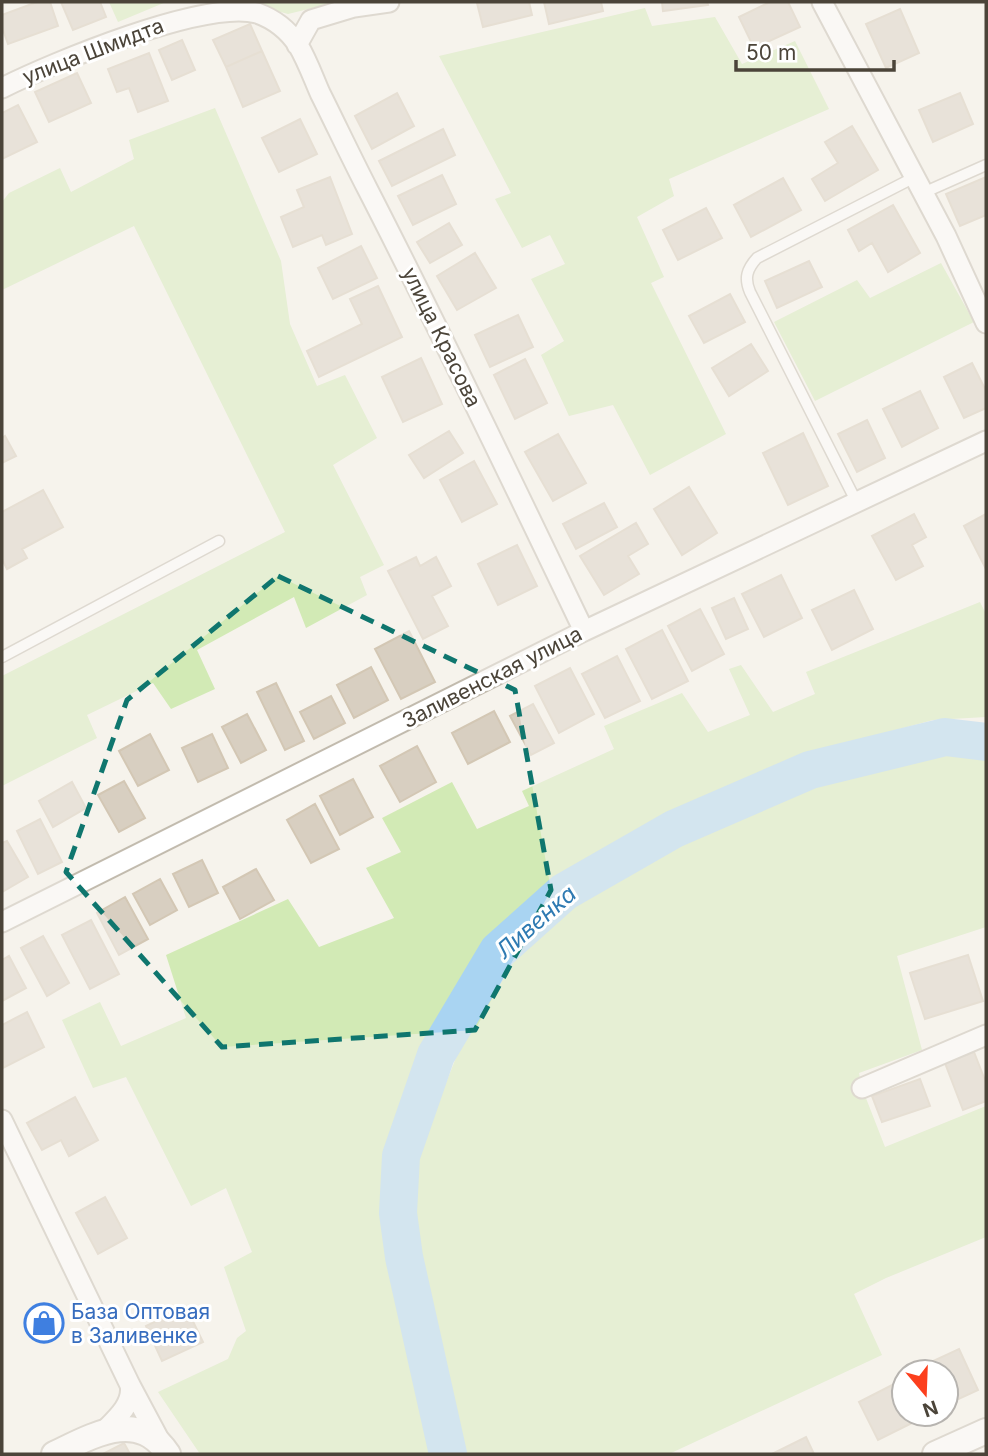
<svg xmlns="http://www.w3.org/2000/svg" width="988" height="1456" font-family="Inter,sans-serif">
  <style>
    .green { fill: #d2eab5 }
    .lines { fill: none; stroke-linecap: round; stroke-linejoin: round }
    .river { stroke: #a9d4f2; stroke-width: 38 }
    .building { fill: #d8cfc1; stroke: #d3c7b4; stroke-width: 2 }
    .service-casing { stroke: #c2bbae; stroke-width: 13 }
    .minor-casing { stroke: #c2bbae; stroke-width: 23 }
    .tertiary-casing { stroke: #c2bbae; stroke-width: 28 }
    .service { stroke: #fff; stroke-width: 10 }
    .minor { stroke: #fff; stroke-width: 19 }
    .tertiary { stroke: #fff; stroke-width: 24 }
    .marked { fill: none; stroke: #0f766e; stroke-width: 5; stroke-dasharray: 14 9; stroke-linejoin: round }
    .labels { text-anchor: middle; dominant-baseline: central; stroke-width: 6; stroke-linejoin: round; paint-order: stroke }
    .street-label { font-size: 21px; fill: #4b4439; stroke: #fff }
    .shop-label { font-size: 21px; fill: #366cbe; stroke: #fff; text-anchor: start }
    .water-label { font-size: 23px; font-style: italic; fill: #2e7ab2; stroke: #fff }
  </style>
  <rect width="100%" height="100%" fill="#f6f3ec"/>
  <path class="green" d="M109,2H166L118,22Z
    M218,2H337L288,14L252,4Z
    M645,8L652,26L715,17L742,64L795,41L829,109L669,179L674,196L637,217L664,277L651,283L726,434L650,475L613,405L569,416L541,355L564,341L531,279L565,264L550,235L522,248L495,199L511,193L439,56Z
    M215,108L281,261L290,324L317,386L345,375L377,438L333,465L384,565L360,577L367,595L306,628L294,597L197,650L215,689L171,709L153,683L87,715L97,738L2,786V676L285,532L134,226L2,290V202L9,193L60,168L71,192L134,159L129,140Z
    M941,263L974,322L815,401L774,322L857,280L870,298Z
    M980,602L986,614V717L933,720L829,748L734,788L671,817L551,887L494,939L440,1016L391,1155L386,1225L406,1315L431,1454H200L158,1392L228,1359L237,1338L246,1331L224,1267L252,1252L226,1188L191,1206L126,1077L93,1088L62,1020L100,1002L121,1046L186,1018L166,955L288,899L319,947L394,918L366,868L401,852L382,818L452,782L477,829L529,806L522,791L614,749L604,726L682,693L708,732L750,715L729,669L741,665L773,712L815,694L806,672Z
    M952,751L986,753V927L897,956L922,1050L859,1073L862,1088L885,1147L986,1106V1237L886,1278L854,1294L882,1355L669,1454H459L452,1415L425,1300L409,1212L420,1148L475,1010L543,926L653,858L761,804L879,765Z"/>
  <g class="lines">
    <path class="river" d="M448,1454L404,1257L398,1213L401,1156L436,1055L498,951L564,892L674,829L810,770L945,737L986,742"/>
  </g>
  <path class="building" d="M37,2H50L58,26L8,44L2,27V15Z
    M61,2H100L106,17L73,30Z
    M529,2L532,15L483,27L477,3Z
    M544,2H601L603,11L549,24Z
    M662,2H707L708,5L663,11Z
    M770,2H788L800,27L754,48L739,17Z
    M900,9L919,53L886,68L866,24Z
    M250,24L262,51L226,67L213,40Z
    M182,40L195,70L172,80L159,50Z
    M262,51L280,91L243,107L226,67Z
    M149,53L168,101L138,112L129,88L117,92L108,69Z
    M77,73L91,103L49,122L35,92Z
    M397,93L414,126L372,149L355,116Z
    M960,93L973,124L933,142L919,110Z
    M18,105L37,142L2,159V113Z
    M300,119L317,154L279,172L262,138Z
    M852,126L878,170L825,201L812,179L838,163L825,142Z
    M443,129L455,155L392,186L379,161Z
    M442,175L456,204L413,225L398,196Z
    M330,177L352,234L326,245L322,235L293,247L281,217L304,207L297,190Z
    M986,177V215L960,226L946,194Z
    M783,178L801,210L751,237L734,205Z
    M893,205L920,253L888,272L872,243L859,251L848,230Z
    M706,208L722,238L678,260L663,230Z
    M449,223L462,245L430,263L417,242Z
    M361,246L377,278L333,299L318,268Z
    M475,253L496,288L457,310L437,276Z
    M809,261L822,287L777,308L765,281Z
    M378,286L402,337L319,377L307,351L362,324L350,299Z
    M730,294L745,322L704,343L689,316Z
    M518,315L533,347L490,367L475,335Z
    M751,344L768,371L729,396L712,368Z
    M421,358L442,404L403,422L382,377Z
    M525,359L547,403L515,419L494,375Z
    M972,363L986,391V408L964,418L944,377Z
    M920,391L938,428L902,447L883,409Z
    M867,420L885,458L857,472L838,434Z
    M449,431L463,453L424,478L409,455Z
    M803,433L828,486L788,505L763,453Z
    M558,434L586,483L553,501L525,452Z
    M5,436L16,456L2,463V438Z
    M474,461L497,504L462,522L440,480Z
    M689,487L717,533L682,555L654,509Z
    M43,490L63,527L22,549L27,558L7,569L2,559V512Z
    M604,503L617,527L576,549L563,524Z
    M914,514L926,537L912,545L923,566L896,580L872,536Z
    M986,514V569L964,526Z
    M636,523L648,544L628,556L639,574L604,595L580,556Z
    M517,545L537,586L498,605L478,564Z
    M416,557L420,566L436,557L451,586L432,596L448,626L423,639L388,571Z
    M781,575L802,618L764,637L742,594Z
    M854,590L873,629L832,650L812,610Z
    M734,598L748,629L726,639L712,608Z
    M700,609L724,654L692,671L668,626Z
    M662,630L688,681L652,699L626,649Z
    M409,631L435,682L401,699L375,649Z
    M617,656L640,701L605,718L582,674Z
    M371,667L388,700L354,718L337,685Z
    M570,668L594,714L559,733L535,686Z
    M276,683L304,741L285,750L257,692Z
    M331,696L345,723L314,739L300,712Z
    M533,704L554,743L531,755L510,716Z
    M494,711L510,742L468,764L452,733Z
    M247,714L266,750L241,763L222,727Z
    M150,734L169,770L138,786L119,751Z
    M212,734L228,768L198,782L182,748Z
    M417,746L436,782L400,802L380,766Z
    M353,779L373,817L340,835L320,796Z
    M124,781L145,818L119,832L98,795Z
    M72,782L86,808L53,827L39,801Z
    M315,804L339,849L311,863L287,820Z
    M40,819L62,862L38,874L17,831Z
    M7,841L28,877L2,892V843Z
    M202,860L218,893L189,907L173,874Z
    M256,869L274,900L240,919L223,887Z
    M160,879L177,910L150,925L133,894Z
    M125,897L148,939L119,955L97,913Z
    M91,920L119,974L90,989L62,935Z
    M43,936L69,983L47,996L21,948Z
    M968,955L983,1001L925,1019L910,973Z
    M9,956L26,988L2,1001V960Z
    M27,1012L44,1047L3,1068L2,1025Z
    M974,1052L986,1083V1101L963,1110L945,1063Z
    M920,1079L930,1106L882,1122L872,1096Z
    M75,1097L98,1140L69,1156L61,1140L42,1150L27,1123Z
    M105,1197L127,1238L98,1254L76,1213Z
    M186,1307L203,1342L162,1361L146,1326Z
    M959,1349L978,1390L950,1403L946,1395V1372H935L931,1362Z
    M904,1379V1414H930L878,1440L859,1402Z
    M806,1437L814,1454H772Z
    M124,1443L130,1454H103Z"/>
  <g class="lines">
    <g class="service-casing">
      <path id="service" d="M923,193L986,165
        M856,501L750,292C744,278 747,269 757,258L915,177
        M2,657L219,541"/>
    </g>
    <g class="minor-casing">
      <path id="minor" d="M822,2L946,236L986,323
        M297,45L311,20L354,7L389,2
        M2,88C54,62 203,0 257,13C274,19 288,30 298,45C307,60 313,77 320,93C336,125 351,157 367,188C442,334 513,483 584,631
        M2,922L584,631L986,441
        M862,1088L986,1035
        M2,1120L130,1385L162,1445
        M102,1433C115,1420 134,1404 130,1385"/>
    </g>
    <g class="tertiary-casing">
      <path id="tertiary" d="M54,1454C92,1436 138,1408 168,1454
        M935,1454L986,1431"/>
    </g>
    <use href="#service" class="service"/>
    <use href="#minor" class="minor"/>
    <use href="#tertiary" class="tertiary"/>
  </g>
  <path d="M0 0H988V1456H0ZM278,576L515,690L551,890L475,1030L222,1047L66,872L127,700Z" fill="#f6f3ec" fill-opacity=".55" fill-rule="evenodd"/>
  <path class="marked" d="M278,576L515,690L551,890L475,1030L222,1047L66,872L127,700Z"/>
  <defs>
    <g id="shop-ring" transform="scale(2.0125)"><circle r="9.5" fill="#fff" stroke="#3f7fe0" stroke-width="1.5"/><path d="M-5-2.5h2.3a2.7 3.5 0 0 1 5.4 0H5L5.5 6h-11ZM-1.5-2.5h3a1.5 2.3 0 0 0-3 0Z" fill="#3f7fe0"/></g>
  </defs>
  <g fill-rule="evenodd">
    <use href="#shop-ring" x="44" y="1323"/>
  </g>
  <g class="labels">
    <g class="street-label">
      <text transform="translate(93 51) rotate(-21)">улица Шмидта</text>
      <text transform="translate(442 337) rotate(64)">улица Красова</text>
      <text transform="translate(492 677) rotate(-27)">Заливенская улица</text>
    </g>
    <g class="shop-label">
      <text x="71" y="1311">База Оптовая<tspan x="71" dy="24">в Заливенке</tspan></text>
    </g>
    <g class="water-label">
      <text transform="translate(536 922) rotate(-41)">Ливенка</text>
    </g>
  </g>
  <rect width="988" height="1456" fill="none" stroke="#4b4439" stroke-width="7"/>
  <g transform="translate(925 1393) rotate(161)"><circle r="33" fill="#ffffff" stroke="#b7b4b0" stroke-width="2"/>
  <path d="M0-5L12 26L0 18L-12 26Z" fill="#fc3f1d"/>
  <text y="-10" font-size="19" font-weight="bold" text-anchor="middle" fill="#4b4439">N</text>
  </g>
  <path d="M736 60v10h158v-10" fill="none" stroke="#4b4439" stroke-width="3.5"/>
  <text x="746" y="60" font-size="21" fill="#4b4439" stroke="#ffffff" stroke-width="5" paint-order="stroke">50 m</text>
</svg>
